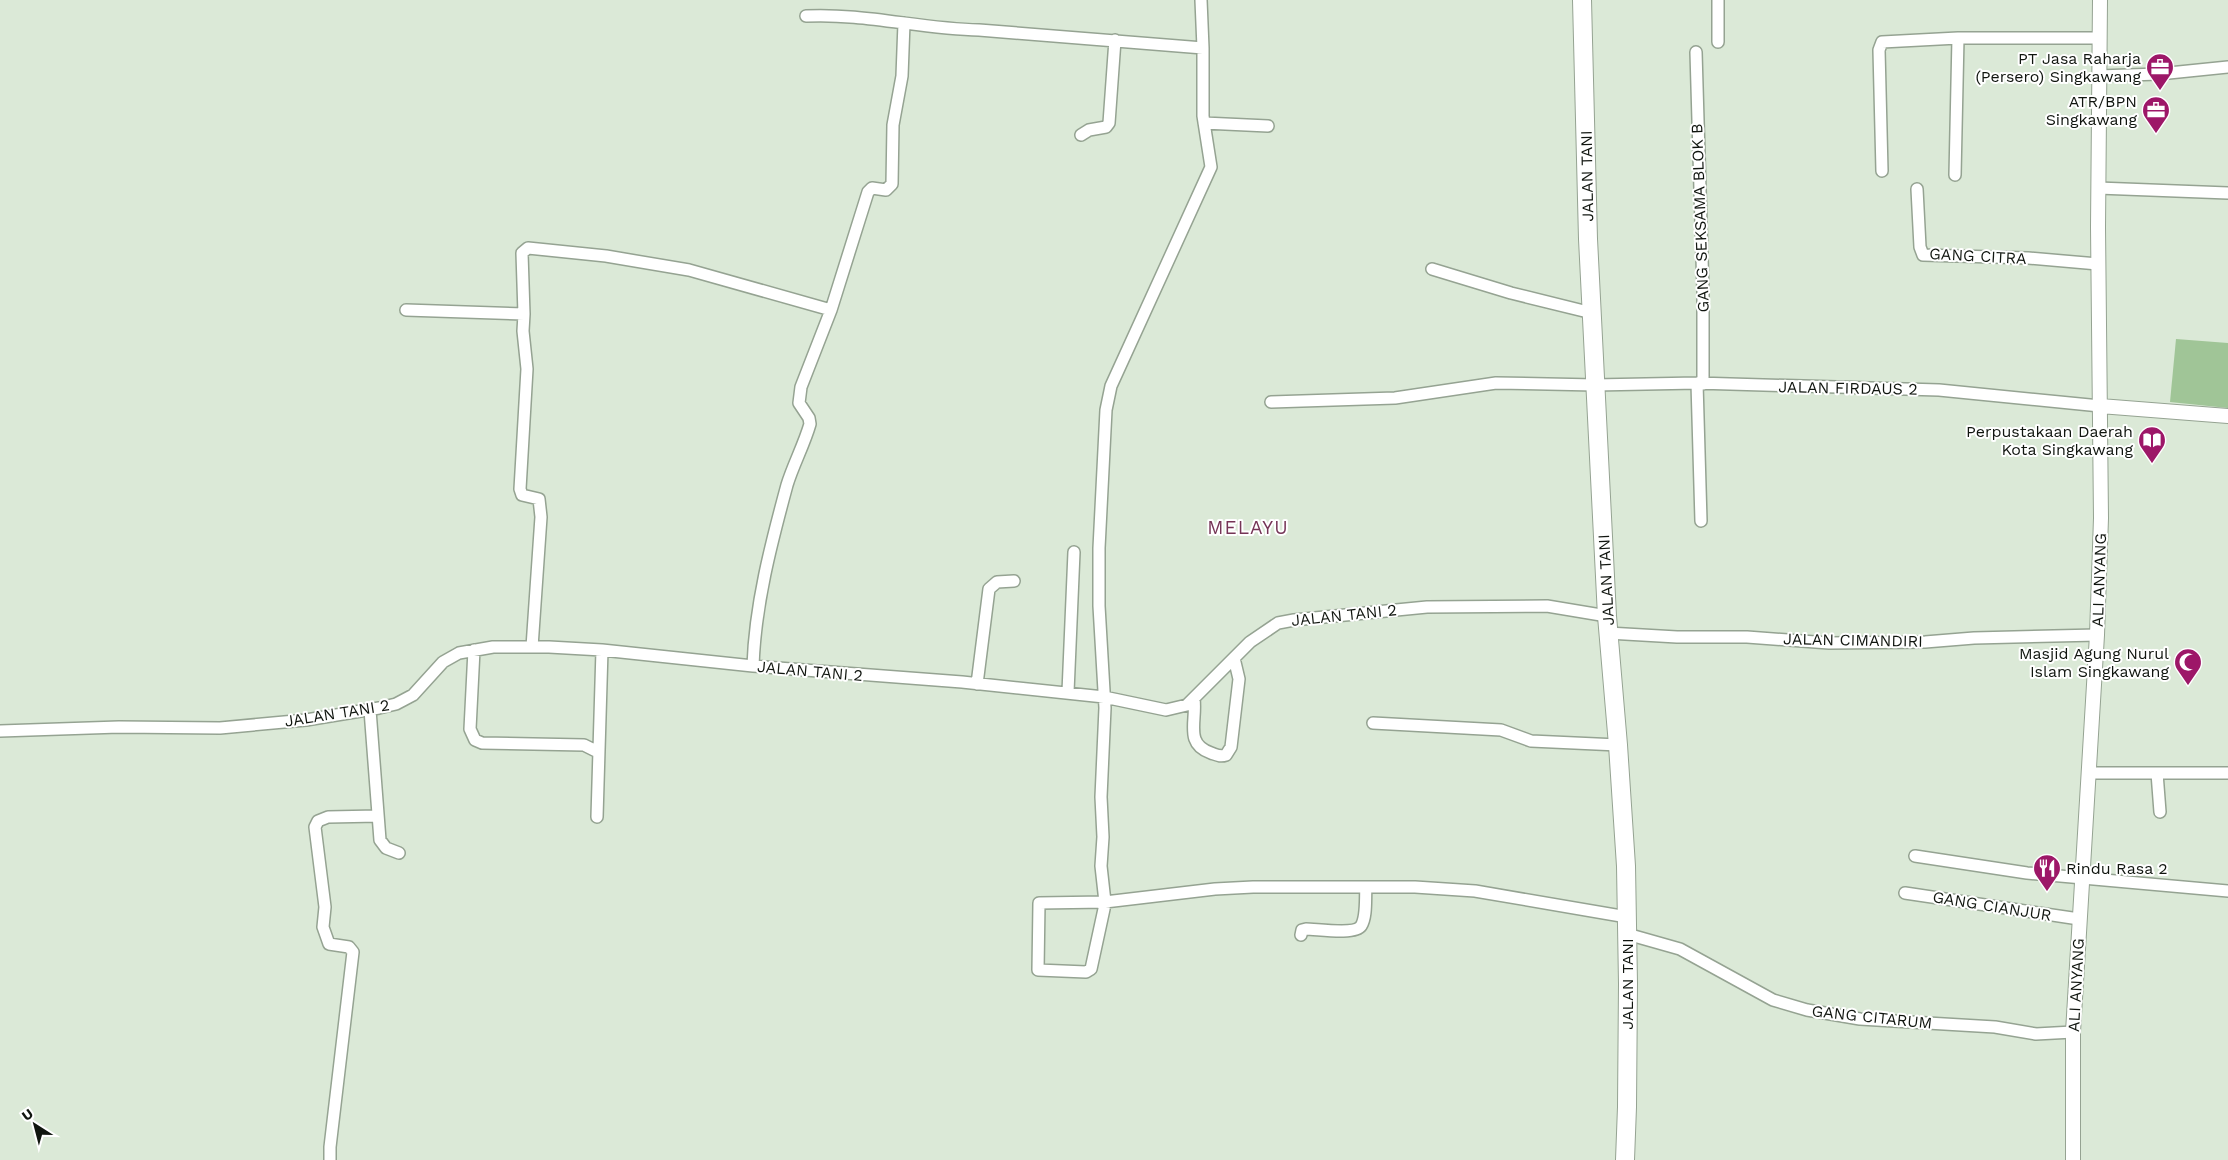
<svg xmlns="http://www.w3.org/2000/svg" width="2228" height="1160" font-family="'Work Sans',sans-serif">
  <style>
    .green { fill: #a0c597 }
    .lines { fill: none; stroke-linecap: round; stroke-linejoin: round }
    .minor-casing { stroke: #95a392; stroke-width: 14 }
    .tertiary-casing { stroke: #95a392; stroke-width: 16 }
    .trunk-casing { stroke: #95a392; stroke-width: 20 }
    .minor { stroke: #fff; stroke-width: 11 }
    .tertiary { stroke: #fff; stroke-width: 14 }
    .trunk { stroke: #fff; stroke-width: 18 }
    .labels { text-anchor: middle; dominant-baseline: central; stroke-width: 4; stroke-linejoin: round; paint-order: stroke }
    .poi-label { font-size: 16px; fill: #10150f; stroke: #fff; text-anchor: end }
    .street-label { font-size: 16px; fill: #10150f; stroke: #fff }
    .quarter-label { font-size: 19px; letter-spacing: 1px; fill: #753456; stroke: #fff }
  </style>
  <rect width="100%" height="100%" fill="#dbe9d7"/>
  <path class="green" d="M2176,339L2228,343V408L2170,402Z"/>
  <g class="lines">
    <g class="minor-casing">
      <path id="minor" d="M1201,0L1203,48
        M1718,0V42
        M806,16C864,13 921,29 979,30L1203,48V116L1211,167L1111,386L1106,410L1099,548V606L1105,708L1101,797L1103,837L1101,866L1105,902L1104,909L1091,969L1086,972L1038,970L1039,903L1105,902L1215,889L1253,887H1415L1475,891L1627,917
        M1696,52L1703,292V384
        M2098,76L2159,74L2228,67
        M1204,123L1268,126
        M1081,135L1089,130L1106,127L1109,123L1115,40
        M1882,171L1879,50L1882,42L1958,38H2098
        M1955,175L1958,38
        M2098,188L2228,193
        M1917,189L1920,247L1923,255L2028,258L2098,264
        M1432,269L1511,293L1592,313
        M406,310L524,314L523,331L527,369L520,489L522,495L539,499L541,517L532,647
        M524,314L522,253L528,248L606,256L689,270L831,310
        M1697,383L1701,521
        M1271,402L1395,398L1496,383L1595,385L1697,383L1939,390L2100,406
        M1608,633L1677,637H1747L1829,643L1925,642L1974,638L2097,635
        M474,650L470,729L475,740L482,743L584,745L598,752
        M753,666C755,605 771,544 787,485C793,465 804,445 810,424L809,418L799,403L801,387L831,310L868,192L872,188L886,190L892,184L893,125L902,76L904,23
        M977,684L989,589L997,582L1014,581
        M1068,692L1074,552
        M1194,699C1197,721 1184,744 1211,753C1217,755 1220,757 1226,755L1231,747L1239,679L1234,658
        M370,710L380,840L386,848L399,853
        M1373,723L1501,730L1531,741L1618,745
        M0,731L119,727L220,728L306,720L379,708L396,704L413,695L443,662L459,653L493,647H549L602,650L753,666L962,682L1104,697L1166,710L1187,705L1250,642L1278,623L1294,620L1427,607L1547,606L1607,616
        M2088,773H2228
        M2157,773L2160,812
        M597,817L602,650
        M1915,856L2027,873L2228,891
        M1905,893L2079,919
        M1627,934L1680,949L1773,1000L1807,1010L1860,1019L1995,1027L2036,1034L2073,1032
        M1301,935L1302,930L1306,929C1317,929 1355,935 1361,926C1367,917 1365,898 1366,887
        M330,1160V1147L353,952L349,947L329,944L323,927L325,907L315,827L318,821L328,817L378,816"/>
    </g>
    <g class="tertiary-casing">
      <path id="tertiary" d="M2100,406L2228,416
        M2073,1160V1032L2097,635L2101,518L2098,227L2100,0"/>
    </g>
    <g class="trunk-casing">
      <path id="trunk" d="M1582,0L1588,239L1607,616L1618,745L1626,866L1628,984L1627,1107L1625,1160"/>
    </g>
    <use href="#minor" class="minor"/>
    <use href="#tertiary" class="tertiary"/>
    <use href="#trunk" class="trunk"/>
  </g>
  <defs>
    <g id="office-pin" transform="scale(1.4375)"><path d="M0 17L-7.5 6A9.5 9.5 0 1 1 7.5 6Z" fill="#9d1768" stroke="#fff"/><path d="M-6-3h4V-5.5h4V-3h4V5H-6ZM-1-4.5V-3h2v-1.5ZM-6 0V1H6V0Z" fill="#fff"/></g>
    <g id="library-pin" transform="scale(1.4375)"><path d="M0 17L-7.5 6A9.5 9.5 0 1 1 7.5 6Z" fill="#9d1768" stroke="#fff"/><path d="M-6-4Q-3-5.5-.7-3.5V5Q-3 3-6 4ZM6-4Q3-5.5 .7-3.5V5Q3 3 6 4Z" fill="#fff"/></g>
    <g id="mosque-pin" transform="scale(1.4375)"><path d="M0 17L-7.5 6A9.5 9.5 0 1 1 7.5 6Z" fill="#9d1768" stroke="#fff"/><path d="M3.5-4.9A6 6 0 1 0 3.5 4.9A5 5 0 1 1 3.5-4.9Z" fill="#fff"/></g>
    <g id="restaurant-pin" transform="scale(1.4375)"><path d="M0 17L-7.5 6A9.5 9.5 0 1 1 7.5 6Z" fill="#9d1768" stroke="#fff"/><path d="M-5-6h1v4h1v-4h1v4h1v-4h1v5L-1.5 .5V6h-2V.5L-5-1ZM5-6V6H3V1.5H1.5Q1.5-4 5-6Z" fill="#fff"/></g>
  </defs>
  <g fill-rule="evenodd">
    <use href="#office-pin" x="2160" y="67"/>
    <use href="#office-pin" x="2156" y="110"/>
    <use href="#library-pin" x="2152" y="440"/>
    <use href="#mosque-pin" x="2188" y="662"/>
    <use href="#restaurant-pin" x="2047" y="868"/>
  </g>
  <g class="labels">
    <g class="poi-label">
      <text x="2141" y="58">PT Jasa Raharja<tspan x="2141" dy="18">(Persero) Singkawang</tspan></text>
      <text x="2137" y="101">ATR/BPN<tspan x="2137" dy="18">Singkawang</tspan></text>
      <text x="2133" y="431">Perpustakaan Daerah<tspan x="2133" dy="18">Kota Singkawang</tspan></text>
      <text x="2169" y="653">Masjid Agung Nurul<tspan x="2169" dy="18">Islam Singkawang</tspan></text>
      <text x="2066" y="868" text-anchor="start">Rindu Rasa 2</text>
    </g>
    <g class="street-label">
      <text transform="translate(1587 176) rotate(-91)">JALAN TANI</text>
      <text transform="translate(1700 218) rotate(-92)">GANG SEKSAMA BLOK B</text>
      <text transform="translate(1978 256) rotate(3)">GANG CITRA</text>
      <text transform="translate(1848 388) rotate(1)">JALAN FIRDAUS 2</text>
      <text transform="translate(1606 580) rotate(-93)">JALAN TANI</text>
      <text transform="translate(2099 580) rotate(-88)">ALI ANYANG</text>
      <text transform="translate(1344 615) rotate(-6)">JALAN TANI 2</text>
      <text transform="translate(1853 640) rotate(1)">JALAN CIMANDIRI</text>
      <text transform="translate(810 671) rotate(5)">JALAN TANI 2</text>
      <text transform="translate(337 713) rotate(-9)">JALAN TANI 2</text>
      <text transform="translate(1992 906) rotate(9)">GANG CIANJUR</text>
      <text transform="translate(1627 984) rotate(-90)">JALAN TANI</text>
      <text transform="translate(2076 985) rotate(-87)">ALI ANYANG</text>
      <text transform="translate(1872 1017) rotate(6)">GANG CITARUM</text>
    </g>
    <g class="quarter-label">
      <text x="1248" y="527">MELAYU</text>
    </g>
  </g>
  <g transform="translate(35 1125) rotate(324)" stroke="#ffffff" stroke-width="4" paint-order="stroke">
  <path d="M0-4L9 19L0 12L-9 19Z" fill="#10150f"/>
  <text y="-8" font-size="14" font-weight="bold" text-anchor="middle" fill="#10150f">U</text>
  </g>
</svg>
